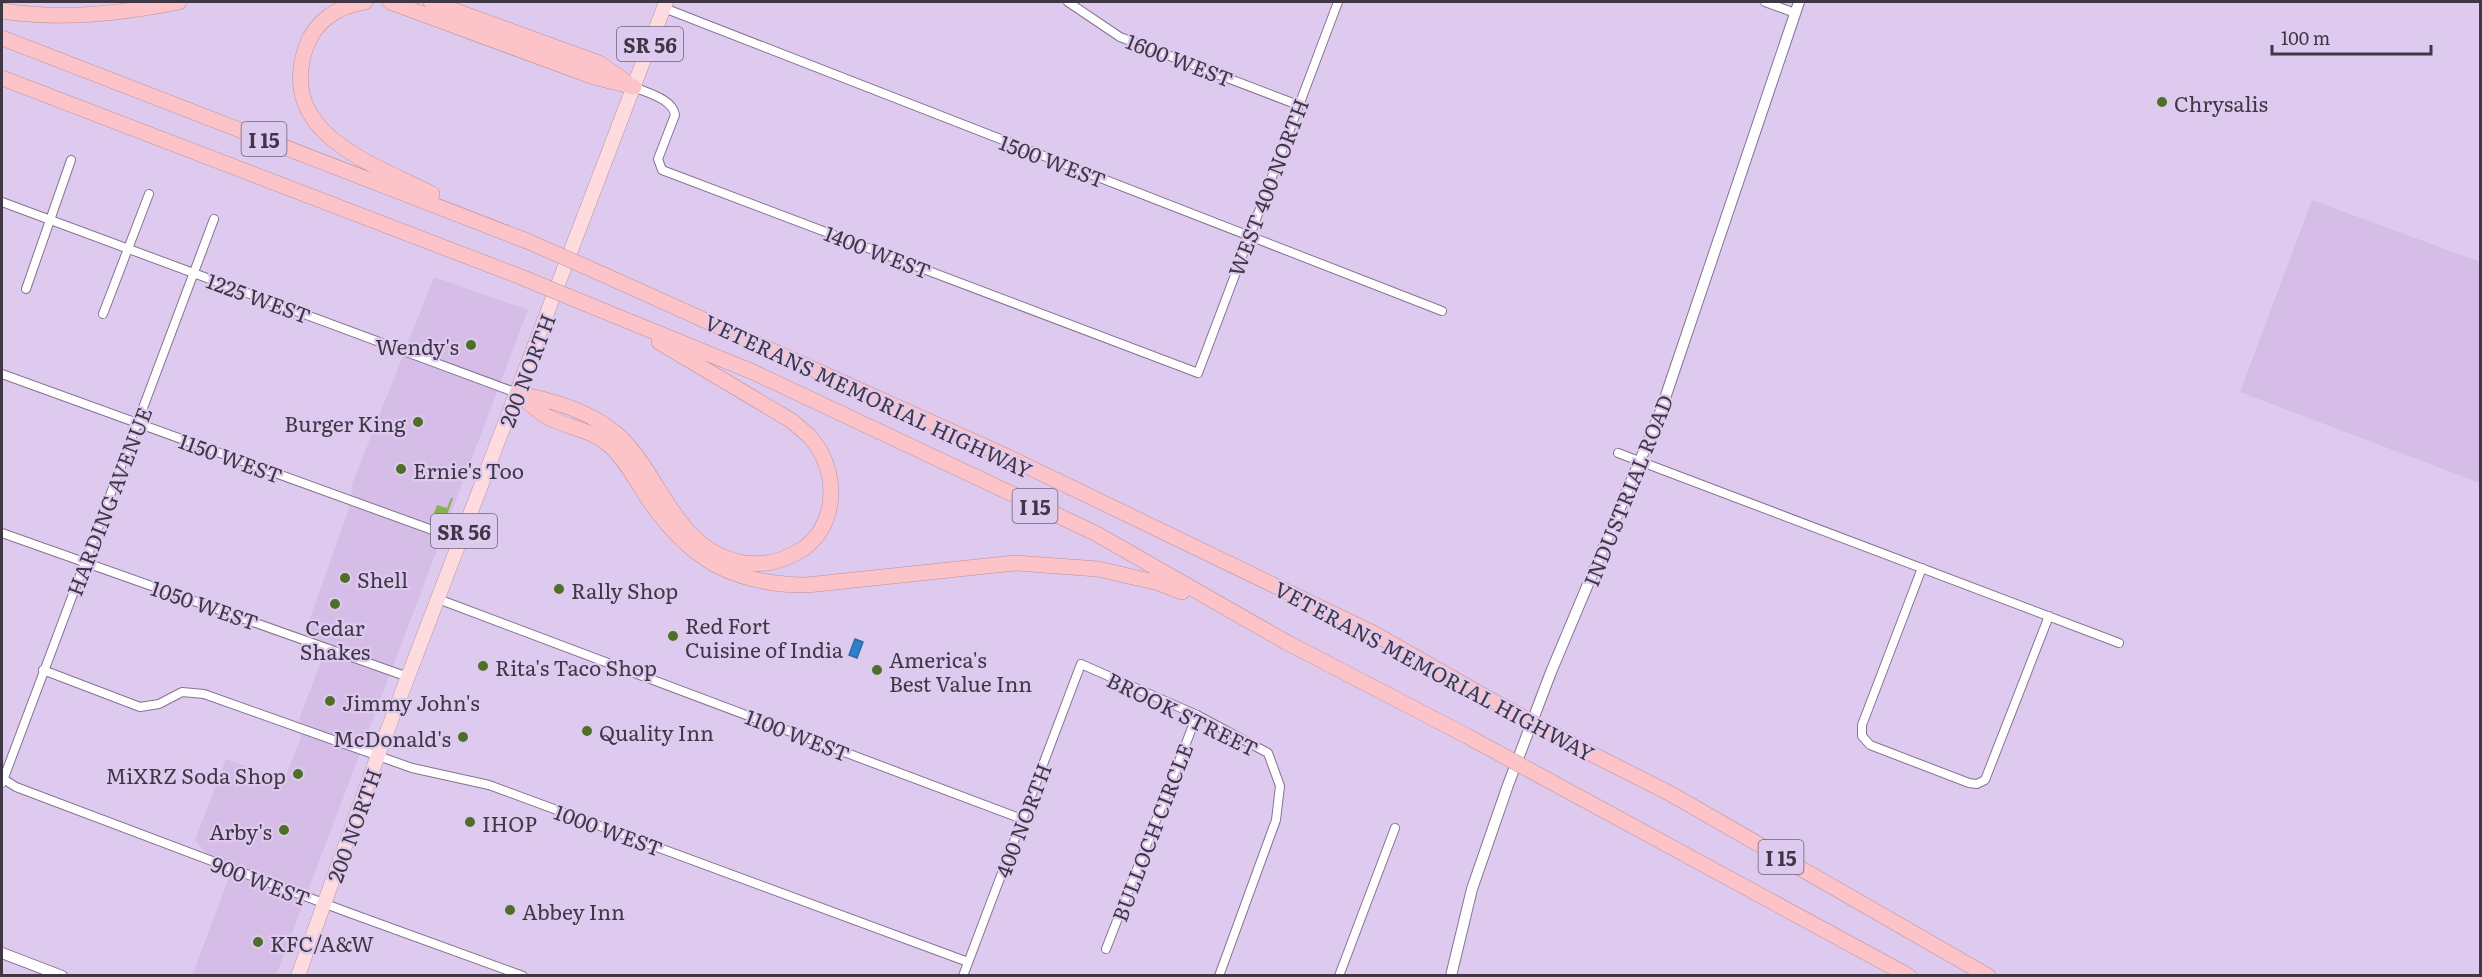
<svg xmlns="http://www.w3.org/2000/svg" width="2482" height="977" font-family="Literata,serif">
  <style>
    .built { fill: #d5bde7 }
    .green { fill: #84b350 }
    .water { fill: #2c80ce; stroke: #326aa5; stroke-width: 1.5 }
    .lines { fill: none; stroke-linecap: round; stroke-linejoin: round }
    .minor-casing { stroke: #857393; stroke-width: 10 }
    .tertiary-casing { stroke: #857393; stroke-width: 12 }
    .primary-casing { stroke: #ba929b; stroke-width: 15 }
    .motorway-casing { stroke: #ba929b; stroke-width: 16 }
    .minor { stroke: #fff; stroke-width: 8 }
    .tertiary { stroke: #fff; stroke-width: 10 }
    .primary { stroke: #fddbdf; stroke-width: 14 }
    .motorway { stroke: #fcc3c9; stroke-width: 15 }
    .motorway-bridge-casing { stroke: #ba929b; stroke-width: 16; stroke-linecap: butt }
    .motorway-bridge { stroke: #fcc3c9; stroke-width: 15 }
    .poi-dot { fill: #4d6f27; stroke: #decaee; stroke-width: 2 }
    .labels { text-anchor: middle; dominant-baseline: central; stroke-width: 4.5; stroke-linejoin: round; paint-order: stroke }
    .shield { fill: #decaee; stroke: #6f6378; stroke-width: 1.5 }
    .shield-label { font-size: 20px; font-weight: bold; fill: #3f3746 }
    .street-label { font-size: 21px; fill: #3f3746; stroke: #decaee }
    .poi-label { font-size: 21px; fill: #3f3746; stroke: #decaee; text-anchor: start }
  </style>
  <rect width="100%" height="100%" fill="#decaee"/>
  <path class="built" d="M2312,200L2480,262V483L2240,392Z
    M434,277L528,310L276,975L192,976L228,880L195,840L226,759L284,780L301,738L300,717L321,661L308,624L348,511L353,482Z"/>
  <path class="green" d="M451,498H453L446,518L434,513L437,505L447,508Z"/>
  <path class="water" d="M855,639L863,642L857,658L849,655Z"/>
  <g class="lines">
    <g class="minor-casing">
      <path id="minor" d="M1068,2L1120,37L1298,105
        M1765,2L1795,13
        M664,8L1442,311
        M634,87C647,93 673,99 675,115L658,159L662,170L1198,373L1338,2
        M2,202L517,393
        M26,289L71,160
        M103,314L149,194
        M2,374L460,540
        M1618,453L2119,643
        M2,533L408,677
        M1922,568L1862,725V736L1870,745L1969,783L1977,784L1985,780L2049,616
        M438,599L1022,819
        M43,670L140,707L159,704L182,692L204,694L412,768L489,785L968,962
        M2,778L16,787L347,912L523,976
        M2,783L214,219
        M1106,949L1197,715
        M963,976L1081,664L1197,715L1268,753L1280,786L1276,820L1219,976
        M1339,976L1395,828"/>
    </g>
    <g class="tertiary-casing">
      <path id="tertiary" d="M2,953L62,976
        M1451,976L1472,889L1508,785L1551,672L1660,413L1799,2"/>
    </g>
    <g class="primary-casing">
      <path id="primary" d="M298,976L378,755L666,2"/>
    </g>
    <g class="motorway-casing">
      <path id="motorway" d="M365,2C338,6 315,21 306,47C276,134 372,163 432,194
        M390,2L594,77L634,87
        M431,2L599,63L626,82
        M2,11C63,20 119,14 179,2
        M2,38L527,241
        M2,78L521,277
        M602,274L1006,456L1373,633L1482,695
        M589,305L753,372L1095,533L1286,642L1467,736
        M517,393C527,401 536,410 546,416C566,428 590,428 609,445C625,459 637,482 649,500C690,560 734,585 807,585L1015,563L1098,569L1159,583L1182,592
        M520,394C555,401 593,412 619,436C662,477 674,547 739,562C760,566 777,563 796,553C839,531 841,470 809,436C804,431 797,426 792,421L659,342
        M1572,744L1671,794L1988,976
        M1557,785L1909,976"/>
    </g>
    <use href="#minor" class="minor"/>
    <use href="#tertiary" class="tertiary"/>
    <use href="#primary" class="primary"/>
    <use href="#motorway" class="motorway"/>
    <g class="motorway-bridge-casing">
      <path id="motorway-bridge" d="M527,241L602,274
        M521,277L589,305
        M1482,695L1572,744
        M1467,736L1557,785"/>
    </g>
    <use href="#motorway-bridge" class="motorway-bridge"/>
  </g>
  <g class="poi-dot">
    <circle cx="2162" cy="102" r="6"/>
    <circle cx="471" cy="345" r="6"/>
    <circle cx="418" cy="422" r="6"/>
    <circle cx="401" cy="469" r="6"/>
    <circle cx="345" cy="578" r="6"/>
    <circle cx="559" cy="589" r="6"/>
    <circle cx="335" cy="604" r="6"/>
    <circle cx="673" cy="636" r="6"/>
    <circle cx="483" cy="666" r="6"/>
    <circle cx="877" cy="670" r="6"/>
    <circle cx="330" cy="701" r="6"/>
    <circle cx="587" cy="731" r="6"/>
    <circle cx="463" cy="737" r="6"/>
    <circle cx="298" cy="774" r="6"/>
    <circle cx="470" cy="822" r="6"/>
    <circle cx="284" cy="830" r="6"/>
    <circle cx="510" cy="910" r="6"/>
    <circle cx="258" cy="942" r="6"/>
  </g>
  <g class="labels">
    <g class="shield">
      <rect x="617" y="27" width="66" height="34" rx="4.5"/>
      <rect x="241.5" y="122" width="45" height="34" rx="4.5"/>
      <rect x="1012.5" y="489" width="45" height="34" rx="4.5"/>
      <rect x="431" y="514" width="66" height="34" rx="4.5"/>
      <rect x="1758.5" y="840" width="45" height="34" rx="4.5"/>
    </g>
    <g class="shield-label">
      <text x="650" y="44">SR 56</text>
      <text x="264" y="139">I 15</text>
      <text x="1035" y="506">I 15</text>
      <text x="464" y="531">SR 56</text>
      <text x="1781" y="857">I 15</text>
    </g>
    <g class="street-label">
      <text transform="translate(1180 59) rotate(21)">1600 WEST</text>
      <text transform="translate(1053 160) rotate(21)">1500 WEST</text>
      <text transform="translate(1267 187) rotate(-69)">WEST 400 NORTH</text>
      <text transform="translate(878 251) rotate(21)">1400 WEST</text>
      <text transform="translate(259 297) rotate(20)">1225 WEST</text>
      <text transform="translate(526 370) rotate(-69)">200 NORTH</text>
      <text transform="translate(869 395) rotate(25)">VETERANS MEMORIAL HIGHWAY</text>
      <text transform="translate(231 457) rotate(20)">1150 WEST</text>
      <text transform="translate(1627 490) rotate(-68)">INDUSTRIAL ROAD</text>
      <text transform="translate(108 501) rotate(-69)">HARDING AVENUE</text>
      <text transform="translate(205 604) rotate(19)">1050 WEST</text>
      <text transform="translate(1435 670) rotate(28)">VETERANS MEMORIAL HIGHWAY</text>
      <text transform="translate(1183 713) rotate(26)">BROOK STREET</text>
      <text transform="translate(798 734) rotate(21)">1100 WEST</text>
      <text transform="translate(1022 820) rotate(-69)">400 NORTH</text>
      <text transform="translate(353 825) rotate(-70)">200 NORTH</text>
      <text transform="translate(609 829) rotate(20)">1000 WEST</text>
      <text transform="translate(1151 832) rotate(-69)">BULLOCH CIRCLE</text>
      <text transform="translate(261 880) rotate(21)">900 WEST</text>
    </g>
    <g class="poi-label">
      <text x="2174" y="102">Chrysalis</text>
      <text x="459" y="345" text-anchor="end">Wendy's</text>
      <text x="406" y="422" text-anchor="end">Burger King</text>
      <text x="413" y="469">Ernie's Too</text>
      <text x="357" y="578">Shell</text>
      <text x="571" y="589">Rally Shop</text>
      <text x="685" y="624">Red Fort<tspan x="685" dy="24">Cuisine of India</tspan></text>
      <text x="335" y="626" text-anchor="middle">Cedar<tspan x="335" dy="24">Shakes</tspan></text>
      <text x="889" y="658">America's<tspan x="889" dy="24">Best Value Inn</tspan></text>
      <text x="495" y="666">Rita's Taco Shop</text>
      <text x="342" y="701">Jimmy John's</text>
      <text x="599" y="731">Quality Inn</text>
      <text x="451" y="737" text-anchor="end">McDonald's</text>
      <text x="286" y="774" text-anchor="end">MiXRZ Soda Shop</text>
      <text x="482" y="822">IHOP</text>
      <text x="272" y="830" text-anchor="end">Arby's</text>
      <text x="522" y="910">Abbey Inn</text>
      <text x="270" y="942">KFC/A&amp;W</text>
    </g>
  </g>
  <rect width="2482" height="977" fill="none" stroke="#3f3746" stroke-width="6"/>
  <path d="M2272 45v9h159v-9" fill="none" stroke="#3f3746" stroke-width="3"/>
  <text x="2281" y="45" font-size="18" fill="#3f3746" stroke="#decaee" stroke-width="4.5" paint-order="stroke">100 m</text>
</svg>
